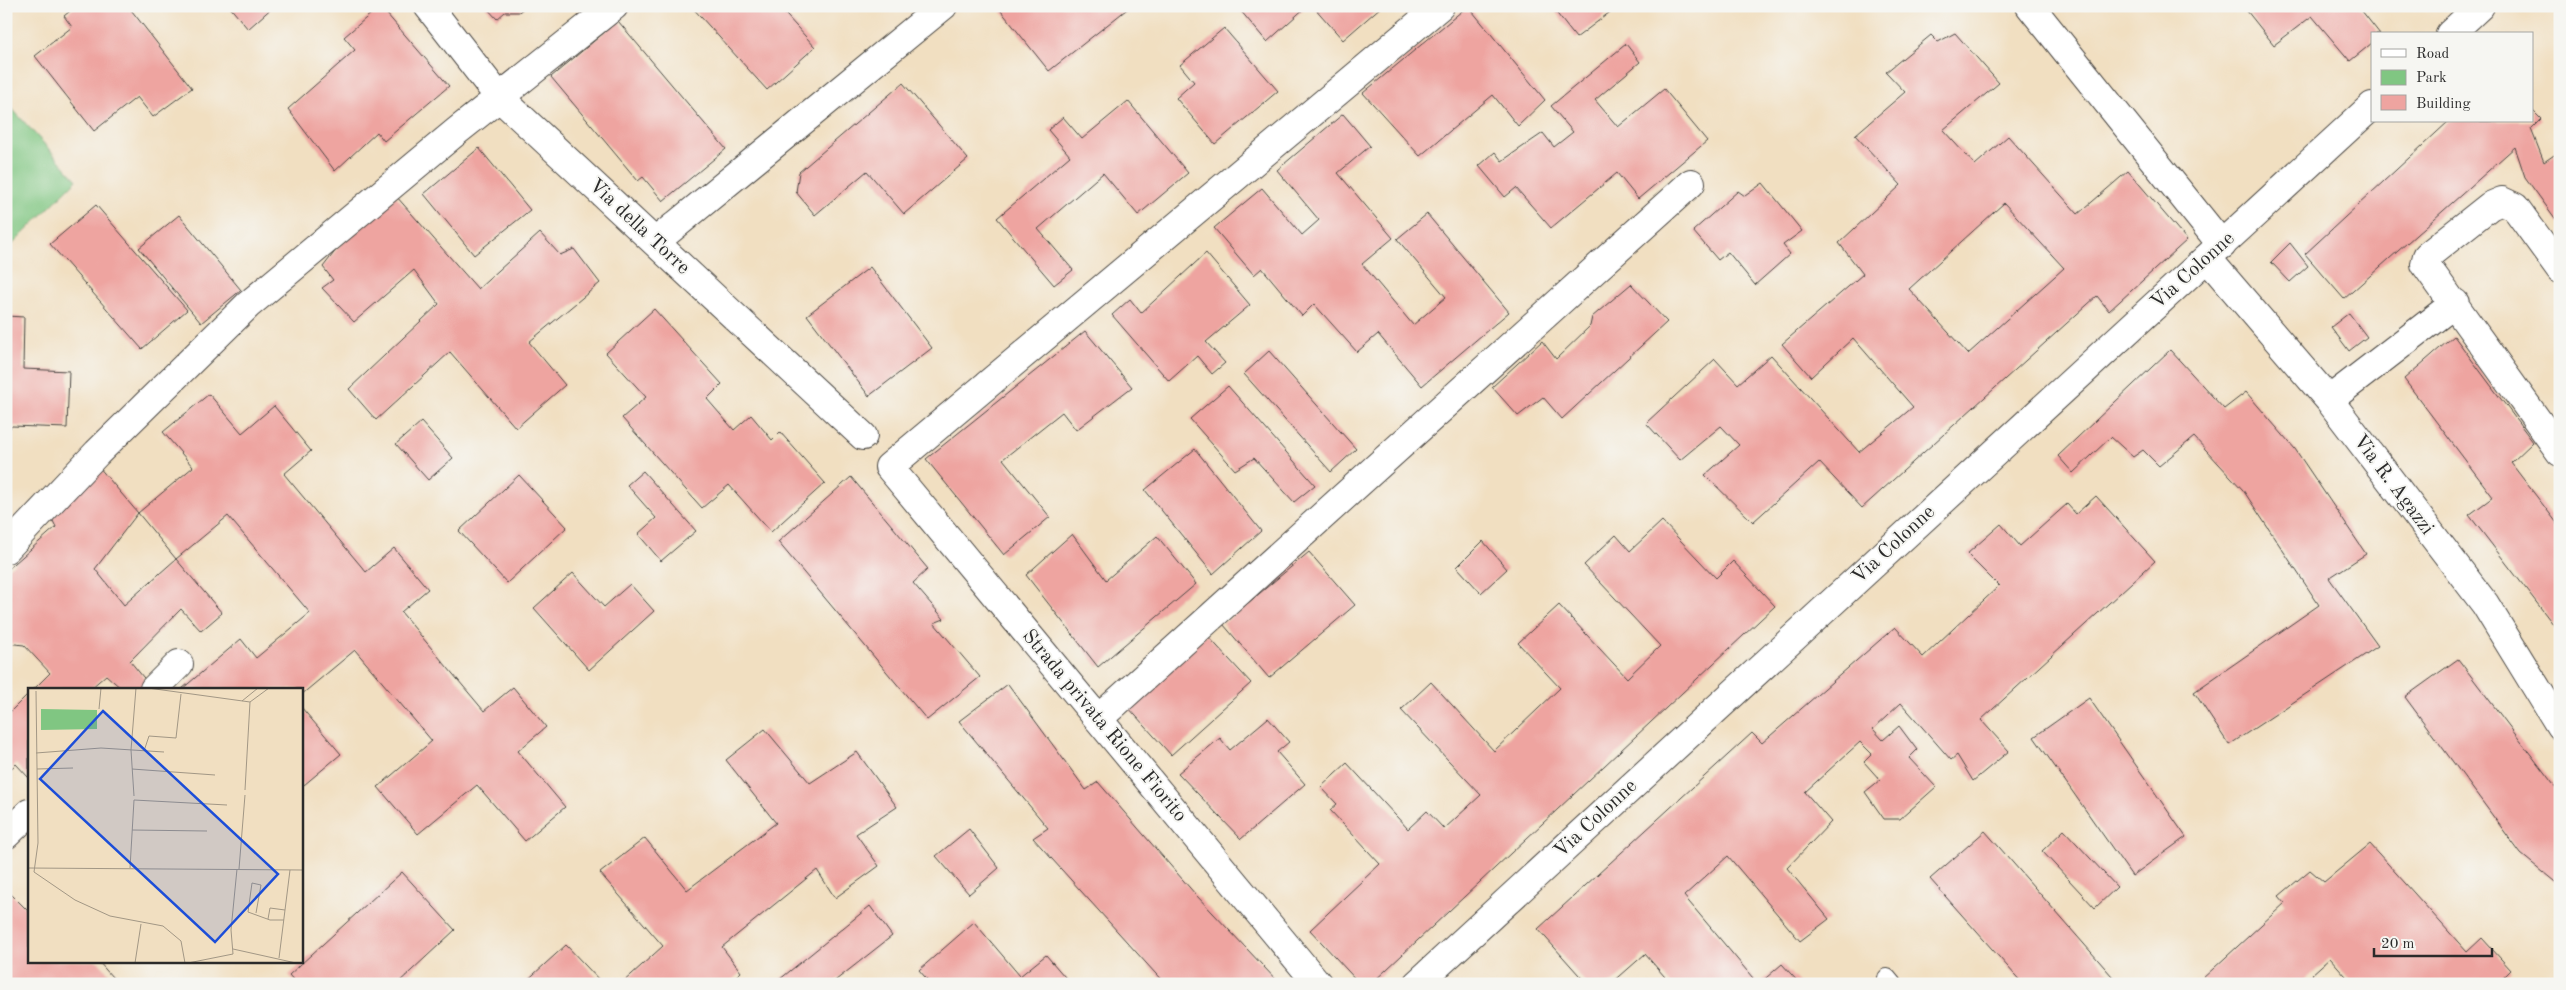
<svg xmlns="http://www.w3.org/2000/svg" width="2566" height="990" font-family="'Old Standard TT',serif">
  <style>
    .green { fill: #80c682; stroke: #567856 }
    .building { fill: #eea4a0; fill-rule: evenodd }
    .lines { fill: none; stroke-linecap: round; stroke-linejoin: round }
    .service-casing { stroke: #494642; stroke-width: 20 }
    .minor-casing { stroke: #494642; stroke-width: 30 }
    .secondary-casing { stroke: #494642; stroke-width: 30 }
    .service { stroke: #fff; stroke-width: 18 }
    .minor { stroke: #fff; stroke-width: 28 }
    .secondary { stroke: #fff; stroke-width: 28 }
    .labels { text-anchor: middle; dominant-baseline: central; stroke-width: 4; stroke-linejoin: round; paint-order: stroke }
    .street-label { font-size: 20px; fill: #2b2b2b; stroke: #f6f6f2 }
    .inset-road { fill: none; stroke: #a29785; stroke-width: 1 }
    .view { fill: #1d4ed8; fill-opacity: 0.15; stroke: #1d4ed8; stroke-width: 2.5 }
    .inset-edge { fill: none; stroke: #2b2b2b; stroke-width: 2.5 }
  </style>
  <rect width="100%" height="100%" fill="#f6f6f2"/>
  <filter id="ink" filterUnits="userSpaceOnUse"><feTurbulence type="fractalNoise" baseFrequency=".02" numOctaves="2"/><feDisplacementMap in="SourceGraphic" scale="10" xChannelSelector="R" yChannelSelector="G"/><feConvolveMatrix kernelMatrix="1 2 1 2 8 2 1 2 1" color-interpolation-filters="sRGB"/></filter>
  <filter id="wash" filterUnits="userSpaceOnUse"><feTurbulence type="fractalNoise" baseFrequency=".0096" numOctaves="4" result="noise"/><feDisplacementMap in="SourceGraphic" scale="20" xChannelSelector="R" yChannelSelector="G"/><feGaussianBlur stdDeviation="1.12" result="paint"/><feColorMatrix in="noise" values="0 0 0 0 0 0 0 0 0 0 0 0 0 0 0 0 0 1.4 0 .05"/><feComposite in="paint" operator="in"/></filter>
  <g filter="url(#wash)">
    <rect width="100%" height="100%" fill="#f1dfc1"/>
    <path class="green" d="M6,102L77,180L6,251Z"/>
    <g id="blocks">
      <path class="building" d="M76,6H128L192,88L153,117L137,97L94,131L35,56L72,27L64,16Z
        M229,6H274L248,29Z
        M380,6L449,86L384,141L377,132L335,171L288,109L355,50L344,37Z
        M485,6H526L519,12H505L497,19Z
        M691,6H778L815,47L767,90Z
        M997,6H1131L1049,71Z
        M1244,6H1307L1267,42L1240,10Z
        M1313,6H1382L1343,40Z
        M1468,6L1545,100L1518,126L1493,95L1420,156L1363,93Z
        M1551,6H1618L1576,38Z
        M2243,6H2358L2380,34H2372V43L2350,61L2312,16L2274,45Z
        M618,21L726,149L663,201L643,177L638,181L551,77Z
        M1224,28L1278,91L1215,144L1176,98L1194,82L1180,65Z
        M1955,33L1999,83L1943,130L1975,165L2008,136L2078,214L2128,171L2187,240L2109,311L2097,296L1862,508L1819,462L1753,522L1705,475L1739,445L1721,426L1680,460L1646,423L1715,359L1738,384L1771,355L1859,452L1913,407L1853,338L1811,377L1782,344L1863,274L1839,243L1901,185L1855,135L1905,92L1886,72L1931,35L1938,42ZM2004,203L2064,268L1968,354L1909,289Z
        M1626,44L1640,62L1595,100L1618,127L1664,89L1707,141L1638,199L1617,173L1551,228L1516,188L1505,197L1479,166L1495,152L1502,161L1543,133L1554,147L1573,132L1551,106Z
        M903,83L968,159L904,214L867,171L815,215L796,192L799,172Z
        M1128,101L1188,173L1138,215L1103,173L1038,229L1073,270L1054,285L997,218L1070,156L1048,130L1063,117L1082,139Z
        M2532,110L2541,119L2531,129L2544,162L2560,151V225L2525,177L2515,147L2344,299L2305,254L2449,121H2532Z
        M1343,114L1370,146L1338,173L1393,238L1362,264L1413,325L1446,297L1397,239L1427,214L1509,312L1422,386L1378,334L1357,352L1314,304L1302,316L1262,268L1254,275L1214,228L1262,188L1302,235L1319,220L1277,170Z
        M479,148L530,210L474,255L424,194Z
        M1763,183L1802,231L1783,245L1790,254L1755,285L1728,252L1718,260L1693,231L1738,191L1745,196Z
        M396,196L478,289L540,233L560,255L574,249L600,283L529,342L565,385L516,428L450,352L376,420L349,389L439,304L414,270L354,322L322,288L333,280L323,267L340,245Z
        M96,205L187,310L142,349L50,244Z
        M179,215L241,290L201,323L139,248Z
        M2290,243L2308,266L2290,282L2271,262Z
        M1206,253L1250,305L1206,342L1225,363L1212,374L1197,356L1169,381L1112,315L1130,299L1141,313Z
        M870,267L932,348L869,396L807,315Z
        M1631,284L1667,322L1562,419L1543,397L1518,416L1492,387L1542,341L1556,359L1590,326L1592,317Z
        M654,309L722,384L707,399L734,430L751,415L772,440L780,432L825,483L771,532L729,485L702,508L622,418L646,397L606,353Z
        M2349,313L2367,337L2349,351L2331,327Z
        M6,316L24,317L23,369L69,371L67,428L12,426L6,431Z
        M1085,331L1132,387L1076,430L1062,412L1003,459L1050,517L1004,555L926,459Z
        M2454,336L2533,442L2511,463L2560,527V633L2469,515L2493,497L2404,379Z
        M2170,350L2224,409L2246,392L2295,449L2366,554L2329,578L2378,646L2229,745L2194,692L2319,605L2243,490L2194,437L2159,466L2143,450L2133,457L2111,437L2073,473L2058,456Z
        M1269,351L1356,449L1331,472L1244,374Z
        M1228,386L1315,485L1294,502L1254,458L1235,470L1190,419Z
        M209,394L242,433L274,406L311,451L284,474L366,572L394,548L428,589L401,612L484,711L513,687L546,727L518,751L565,807L525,841L477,785L418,834L378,787L432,741L355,650L301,695V689H182L241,639L256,658L310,613L228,516L176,559L222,613L201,631L181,609L130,661L148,683L142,689H122L106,675L90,689H34L50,673L24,645L6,643V571L56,527L52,519L98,466L138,513L95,569L124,605L176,559L138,513L193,467L163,432Z
        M421,422L453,458L428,480L396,444Z
        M1195,449L1261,531L1213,574L1145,490Z
        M643,471L696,531L661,561L638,534L656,518L627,485Z
        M519,475L567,527L507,583L459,531Z
        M851,477L928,569L913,583L944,619L934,623L980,677L927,720L778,542Z
        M2096,496L2155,561L1981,720L2009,751L1973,781L1957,755L1951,760L1901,703L1873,729L1883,740L1899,726L1917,750L1909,758L1936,787L1900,819H1884L1865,792L1880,780L1864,762L1872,754L1860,742L1805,792L1831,822L1787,868L1829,919L1800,941L1728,856L1684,896L1758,984H1671L1645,954L1611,984H1587L1538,929L1752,733L1762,743L1895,627L1923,657L1999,586L1967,554L2001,524L2020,546L2067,504L2076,514Z
        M1662,521L1716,578L1733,561L1775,606L1371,984H1360L1310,930L1380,864L1330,810L1337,804L1321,787L1347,763L1408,829L1427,811L1444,829L1481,795L1401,710L1431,682L1494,751L1560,688L1518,643L1559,605L1627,678L1660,646L1584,565L1616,535L1630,551Z
        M1072,534L1106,580L1157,536L1196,584L1098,667L1026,575Z
        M1483,541L1507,569L1481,593L1457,567Z
        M1309,552L1355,605L1269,678L1223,624Z
        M573,573L604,607L630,584L654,611L589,670L534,608Z
        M1206,634L1251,683L1171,755L1127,706Z
        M2458,659L2560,793V886L2521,854L2405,697Z
        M1008,684L1086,790L1098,782L1196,895L1280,984H1165L1033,838L1048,828L959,721Z
        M29,693V778L16,764L6,773V716Z
        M2089,698L2186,837L2132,876L2034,737Z
        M301,707L341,754L304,785L301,782Z
        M1268,718L1289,742L1277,752L1305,784L1241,839L1178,773L1220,738L1230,750Z
        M765,729L810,783L857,752L897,807L856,834L879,866L835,898L817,870L722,947L741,972L728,984H621L663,946L600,873L645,838L687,890L776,823L726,760Z
        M969,829L999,868L969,894L936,856Z
        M2064,830L2117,887L2095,908L2042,851Z
        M1985,831L2119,984H2023L1930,879Z
        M2370,844L2467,952L2482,938L2511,970L2497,984H2353L2330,958L2301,984H2206L2202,979L2285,903L2279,896L2310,870L2324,882Z
        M402,872L455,930L397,984H297L289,975Z
        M6,889L29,912V961H98L113,978L108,984H6Z
        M870,906L892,936L831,984H774Z
        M974,922L1020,976L1046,955L1071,984H931L919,970Z
        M566,945L603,984H523Z
        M1782,964L1800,984H1759Z"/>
    </g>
  </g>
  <g filter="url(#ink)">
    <use href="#blocks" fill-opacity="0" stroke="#494642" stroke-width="1"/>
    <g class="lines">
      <g class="service-casing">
        <path id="service" d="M1887,978L1892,984"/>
      </g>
      <g class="minor-casing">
        <path id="minor" d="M428,6L499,97L863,436
          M2030,6L2222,245
          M655,242L943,6
          M2207,258L2329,400L2485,604L2560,726
          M2560,269L2515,207L2502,201L2490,206L2427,256L2425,264L2560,452
          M2329,400L2455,303
          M6,549L97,453L248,305L457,131L614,6
          M154,689L179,664
          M1098,719L1691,183
          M6,835L29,813
          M1318,984L889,467L1440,6"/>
      </g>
      <g class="secondary-casing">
        <path id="secondary" d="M2450,34L2480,6
          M1417,984L2372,106"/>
      </g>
      <use href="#service" class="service"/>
      <use href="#minor" class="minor"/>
      <use href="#secondary" class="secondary"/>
    </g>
  </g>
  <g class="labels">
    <g class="street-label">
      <text transform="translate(639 227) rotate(43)">Via della Torre</text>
      <text transform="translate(2193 271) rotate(-42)">Via Colonne</text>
      <text transform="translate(2393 485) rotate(53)">Via R. Agazzi</text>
      <text transform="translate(1894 545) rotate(-43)">Via Colonne</text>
      <text transform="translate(1104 726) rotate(50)">Strada privata Rione Fiorito</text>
      <text transform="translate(1596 819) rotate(-43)">Via Colonne</text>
    </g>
  </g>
  <g transform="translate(28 688)">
    <rect width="275" height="275" fill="#f1dfc1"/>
    <path d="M13,21L69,22V41L13,42Z" fill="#80c682"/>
    <path class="inset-road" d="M120,0L222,14L241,0M8,3L10,155L6,184L47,212L82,228L135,238L153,253L157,275M214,13L230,0M71,21L73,0M116,63L121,48L148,50L153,6M8,65L73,60L136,64M9,81L45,80M104,81L187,87M217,102L222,14M106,108L103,62L108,0M104,142L179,143M0,180L275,182M102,180L106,112L199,117M211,181L217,107M228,225L233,197L224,195L220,224L242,232H256M240,231L242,220L257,222M205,261L268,275M251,270L262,182M107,275L113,236M160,275L205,266L203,242L209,181"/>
    <path class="view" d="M75,23L250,186L187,254L12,91Z"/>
    <rect width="275" height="275" class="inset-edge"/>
  </g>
  <rect width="2566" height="990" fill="none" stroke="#f6f6f2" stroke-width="25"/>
  <rect x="2371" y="32" width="162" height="90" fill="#f6f6f2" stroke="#a5a5a2"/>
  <rect x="2381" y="49" width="25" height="8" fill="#ffffff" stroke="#a5a5a2"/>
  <text x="2416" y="58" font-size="15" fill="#2b2b2b">Road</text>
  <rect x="2381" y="70" width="25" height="15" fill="#80c682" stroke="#a5a5a2"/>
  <text x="2416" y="82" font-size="15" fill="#2b2b2b">Park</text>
  <rect x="2381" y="95" width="25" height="15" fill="#eea4a0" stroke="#a5a5a2"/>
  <text x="2416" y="108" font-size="15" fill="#2b2b2b">Building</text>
  <path d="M2374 948v8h118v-8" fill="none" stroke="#2b2b2b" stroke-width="2.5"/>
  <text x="2381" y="948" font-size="15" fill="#2b2b2b" stroke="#f6f6f2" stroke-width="4" paint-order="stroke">20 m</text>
</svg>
